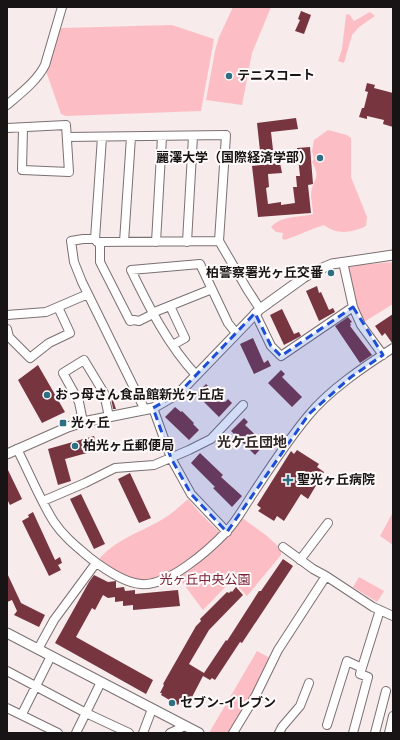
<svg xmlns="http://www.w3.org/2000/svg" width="400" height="740" font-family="'Sofia Sans Condensed','Noto Sans JP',sans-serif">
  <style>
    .green { fill: #fcbec4 }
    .building { fill: #773540 }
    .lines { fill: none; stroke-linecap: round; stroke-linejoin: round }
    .minor-casing { stroke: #7b7071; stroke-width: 10 }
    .tertiary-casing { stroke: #7b7071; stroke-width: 11 }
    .minor { stroke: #fff; stroke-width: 8 }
    .tertiary { stroke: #fff; stroke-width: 9 }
    .marked { fill: #1d4ed8; fill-opacity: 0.2; stroke: #1d4ed8; stroke-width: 3; stroke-dasharray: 8 5; stroke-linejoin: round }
    .poi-dot { fill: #2e7083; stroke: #fffafa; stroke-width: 1.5 }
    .labels { text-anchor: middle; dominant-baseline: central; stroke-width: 4; stroke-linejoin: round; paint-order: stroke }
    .poi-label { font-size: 13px; font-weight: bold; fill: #181415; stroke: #fffafa; text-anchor: start }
    .park-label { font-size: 13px; fill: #7b2236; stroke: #fffafa }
    .neighbourhood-label { font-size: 14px; font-weight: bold; fill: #302728; stroke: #fffafa }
  </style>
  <rect width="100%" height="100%" fill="#f7ebec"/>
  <path class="green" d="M233,7H271L252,53L242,105L206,100L215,51L219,37Z
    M370,12L375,16L359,27L352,35L344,63L338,61L342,49L346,15L349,14L354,21Z
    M172,25L214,39L201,111L66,116L61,114L46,71L57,33L62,28Z
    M328,130L347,135L351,138V177L367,217L366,226C352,233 336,235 324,225C310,229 298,236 284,240L282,238L283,233L276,232L271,227C282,215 298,218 313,214C313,207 311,201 311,194C312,180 322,179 312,162L314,159L312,151L314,140Z
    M393,262V304L364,322L358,310L347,268L360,265Z
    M188,499L198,511L220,533C204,548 164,585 140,581C126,578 113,570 101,563L100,558C119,537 143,532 166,517C174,512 181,505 188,499Z
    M393,512V545L380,536Z
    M241,517L267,536L281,549V555L247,596L232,580L203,610L179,578L206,554Z
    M359,577L384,591L377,602L353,587Z
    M257,651L272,659L230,733H209Z"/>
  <path class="building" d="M301,11L311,15L304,34L295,31L300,20L298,19Z
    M367,83L375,85L374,88L393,93V127L383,124L384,120L367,116V119L359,117L362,108H364L368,92L365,91Z
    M296,118L298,129L271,132L273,150L260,151L257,123Z
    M310,147L313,184L308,185L311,213L258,217L252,166L280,163L282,173L268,174L269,187L266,188L268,204L281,202V205L295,203L293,187H297L296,176H300L297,148Z
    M317,286L319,293L321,292L329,310L333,308L335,312L319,321L306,291Z
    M282,309L294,334L299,332L301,336L284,345L270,315Z
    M393,314V343H392L385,333L382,336L375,326Z
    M348,317L352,322L350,323L351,325L350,326L372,355L360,363L335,326Z
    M253,338L264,363L268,360L271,366L254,374L240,344Z
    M38,365L65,412L42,423L18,380Z
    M281,370L285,374L282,377L302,397L292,407L268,383Z
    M206,384L225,402L228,399L232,403L219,417L196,394Z
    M111,397H112L116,409H113Z
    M175,407L181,412L182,411L194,423L193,424L199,430L189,440L165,417Z
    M244,418L248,422L245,425L265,444L255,455L231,431Z
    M94,436L98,450L65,459L71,481L58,485L48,449Z
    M297,450L319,464L317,467L324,472L308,499L301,494L284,521L277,516L274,521L258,511L261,508L257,505L291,451L294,454Z
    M200,453L223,475L221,477L242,496L232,507L213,488L215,487L191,463Z
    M7,468L22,499L10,505L7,499Z
    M130,473L151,518L139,523L118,479Z
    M81,494L105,544L94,549L70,499Z
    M33,512L55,560L60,557L62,563L58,565L61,570L49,576L22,521L29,517L28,515Z
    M283,559L293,566L242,643L240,642L215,680L212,678L210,680L203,676L191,699L183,695L178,705L161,695L162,693H160L164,685L163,684L196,626L201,621L200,619L227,592L229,593L231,591L232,592L236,587L243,595L209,630L189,664L204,673L226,640L227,641L259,591H261Z
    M7,573L21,603L45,615L39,627L14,615L17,611L12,600L7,602Z
    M94,575L108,582L116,581V588L124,587L125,591L135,590V594L178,590L180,606L133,610V605L123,606V601L115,602V597L108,598L103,595L95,610L92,608L76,637L153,680L146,694L55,643L89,582Z"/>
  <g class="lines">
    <g class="minor-casing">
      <path id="minor" d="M7,105C21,93 37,81 45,65L62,7
        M7,128L66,125L69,172L22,170L23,128
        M67,137L226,135L219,241L247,289L260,309
        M102,137L95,239L97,242L219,241
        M95,239H83L71,241L74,262L82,282L145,410
        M100,242V262L130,321L134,320L139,321L153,314
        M124,242L131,137
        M156,242L162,137
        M187,242L193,136
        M343,262L353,307L361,325L383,355
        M170,306L185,338L173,345
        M152,313L212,289
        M255,313L271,346L281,356L353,307
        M7,315L46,312L88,294
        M7,329L9,337L30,358L49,343L70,333L58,307
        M196,375C168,345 149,307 131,270L200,264L228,323L236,333
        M153,408L171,458L191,494L227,532
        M83,422L79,402L63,373L84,360L104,393L109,417
        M17,449C29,472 40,500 54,522C64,537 77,547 90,558C103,568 125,583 141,584C167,587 209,550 226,532C237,521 245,505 254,492C271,466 288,440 308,416C329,390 365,366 393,348
        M43,501L85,483L115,468L154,465L189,450L211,439L243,405
        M283,547L313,569L326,576
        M300,560L328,523
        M38,649L54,620L96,563
        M7,671L86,713L129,733
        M7,708L58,733
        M22,714L51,656
        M327,725L347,661L362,668
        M76,733L101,682
        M143,733L152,709
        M170,733L185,726
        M233,733L256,695L278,650L326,576L373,607L393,616
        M279,733L282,727L300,706L309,683
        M353,733L368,677L360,674L380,610
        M375,733L386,691
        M389,733L393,716"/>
    </g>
    <g class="tertiary-casing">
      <path id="tertiary" d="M7,454L68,427L83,422L153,408L179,393L260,309L303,278L313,272L332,264L393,255
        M7,633L199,733"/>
    </g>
    <use href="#minor" class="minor"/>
    <use href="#tertiary" class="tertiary"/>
  </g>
  <path class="marked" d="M353,307L383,355L351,377L309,414L227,532L191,494L171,458L153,408L179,393L255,313L271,346L281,356Z"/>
  <g class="poi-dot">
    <circle cx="229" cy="76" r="4"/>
    <circle cx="320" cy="158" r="4"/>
    <circle cx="331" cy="273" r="4"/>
    <circle cx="47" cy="395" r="4"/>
    <rect x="59" y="419" width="8" height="8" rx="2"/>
    <circle cx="75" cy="446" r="4"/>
    <path d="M286 474h4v4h4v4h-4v4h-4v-4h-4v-4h4z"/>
    <circle cx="172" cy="703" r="4"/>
  </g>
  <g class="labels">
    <g class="poi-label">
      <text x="237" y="76">テニスコート</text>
      <text x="312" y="158" text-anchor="end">麗澤大学（国際経済学部）</text>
      <text x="323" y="273" text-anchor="end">柏警察署光ヶ丘交番</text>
      <text x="55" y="395">おっ母さん食品館新光ヶ丘店</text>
      <text x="71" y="423">光ヶ丘</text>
      <text x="83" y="446">柏光ヶ丘郵便局</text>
      <text x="297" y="480">聖光ヶ丘病院</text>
      <text x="180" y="703">セブン-イレブン</text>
    </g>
    <g class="park-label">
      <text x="205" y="580">光ヶ丘中央公園</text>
    </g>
    <g class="neighbourhood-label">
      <text x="252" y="442">光ケ丘団地</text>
    </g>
  </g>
  <rect width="400" height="740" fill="none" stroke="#181415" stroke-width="16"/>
</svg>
